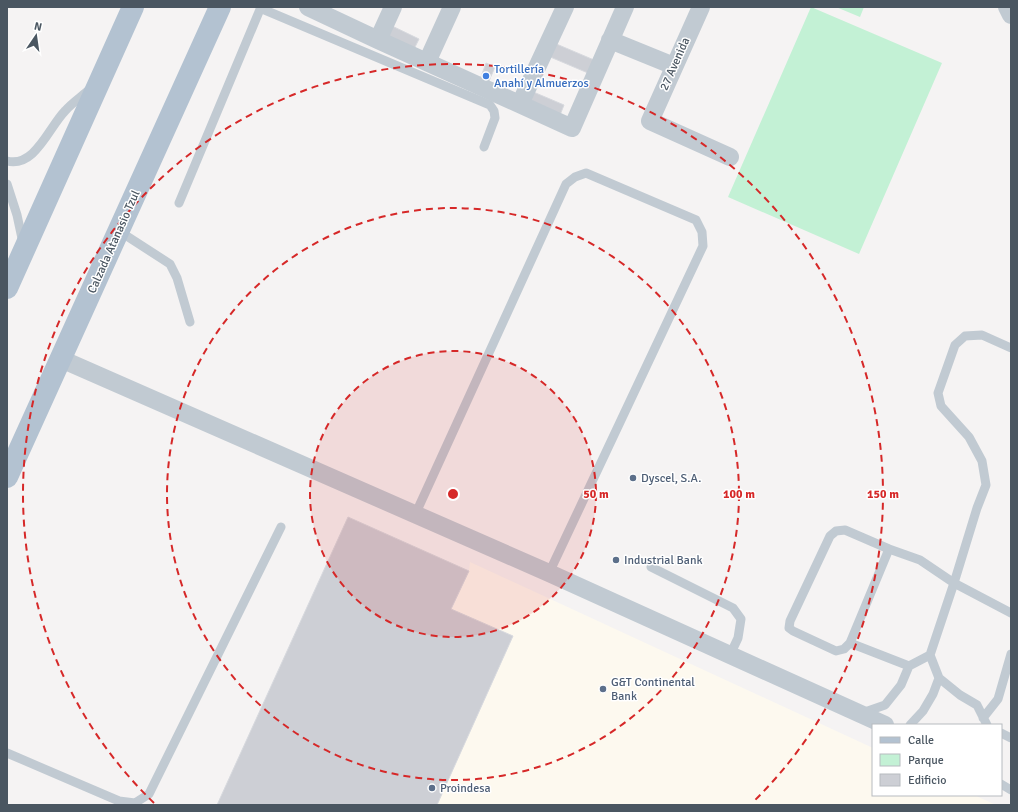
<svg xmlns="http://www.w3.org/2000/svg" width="1018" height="812" font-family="Signika,sans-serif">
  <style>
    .commercial { fill: #fdf9ef }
    .green { fill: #c3f1d5 }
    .building { fill: #cdcfd5; stroke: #d7d9de }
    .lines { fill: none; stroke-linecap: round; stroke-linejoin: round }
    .service { stroke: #c1cad2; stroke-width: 9 }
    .minor { stroke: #c1cad2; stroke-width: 18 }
    .primary { stroke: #b3c2d1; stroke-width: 22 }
    .ring { fill: none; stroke: #d62828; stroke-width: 2; stroke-dasharray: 7 5 }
    .shop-dot { fill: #3f7fe0; stroke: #fff; stroke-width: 1.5 }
    .service-dot { fill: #5c6f8a; stroke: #fff; stroke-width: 1.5 }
    .labels { text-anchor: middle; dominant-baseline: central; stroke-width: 3; stroke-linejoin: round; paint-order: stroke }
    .street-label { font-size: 12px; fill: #4a5661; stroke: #fff }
    .shop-label { font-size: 12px; fill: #366cbe; stroke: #fff; text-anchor: start }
    .service-label { font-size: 12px; fill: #4e5e75; stroke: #fff; text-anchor: start }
    .centre { fill: #d62828; stroke: #fff; stroke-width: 2 }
    .ring-label { font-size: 12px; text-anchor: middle; font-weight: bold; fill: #d62828; stroke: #fff; stroke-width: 3; stroke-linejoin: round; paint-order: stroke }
  </style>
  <rect width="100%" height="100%" fill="#f5f3f3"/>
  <path class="commercial" d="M470,562L873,748V795H974L996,805H363L469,571Z"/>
  <path class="green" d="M811,7L942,63L859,254L728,197Z
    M836,7H864L860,17Z"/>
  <path class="building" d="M390,25L419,39L412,53L383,40Z
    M554,43L594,60L588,73L548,56Z
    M486,63L495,67L486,88L478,85Z
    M531,91L564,105L558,120L526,106Z
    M348,517L469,571L451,609L513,636L437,805H217Z"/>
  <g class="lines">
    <path class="service" d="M260,8L490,105L494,111L495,118L484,147
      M7,161C35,168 49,127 65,111C72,103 81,97 89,90
      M7,184L17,215L23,243
      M179,203L261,7
      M119,231L170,264L177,278L190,322
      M415,515L566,184L575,177L586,173L696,220L702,232L703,246L549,573
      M651,567L733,608L741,619L738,638L730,655
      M850,643L889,549
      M909,666L850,643L844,649L836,651L793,631L789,628L790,621L830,536L836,531L845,530L889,549L920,560L954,583L1011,613
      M939,678L960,695L977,705L987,725
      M862,713L885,705L901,685L909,666L930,655
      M983,718L998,699L1011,654
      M910,725L923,711L933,694L939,678L930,655L954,583L977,508L986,485L982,461L969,437L941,406L938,393L955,345L965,336L982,335L1011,348
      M1001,733L1011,738
      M7,753L119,801L135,803L149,794L281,527
      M1001,784L1011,790"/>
    <path class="minor" d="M308,7L378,40L572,128L625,7
      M701,7L650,121L730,157
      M1007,7L1011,15
      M378,40L393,7
      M610,40L674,66
      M427,62L452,7
      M520,104L565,7
      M61,359L549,573L885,725"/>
    <path class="primary" d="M7,288L133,7
      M7,477L220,7"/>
  </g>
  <circle cx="453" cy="494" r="143" fill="#d62828" fill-opacity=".12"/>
  <g class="ring">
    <circle cx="453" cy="494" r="143"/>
    <circle cx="453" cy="494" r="286"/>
    <path d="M154 803A430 430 0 1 1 752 803"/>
  </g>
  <circle class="shop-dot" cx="486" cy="76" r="4"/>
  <g class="service-dot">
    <circle cx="633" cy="478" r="4"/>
    <circle cx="616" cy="560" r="4"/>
    <circle cx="603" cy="689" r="4"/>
    <circle cx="432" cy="788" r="4"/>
  </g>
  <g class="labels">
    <g class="street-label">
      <text transform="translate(675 64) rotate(-66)">27 Avenida</text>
      <text transform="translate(114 242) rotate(-66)">Calzada Atanasio Tzul</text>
    </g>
    <g class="shop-label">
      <text x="494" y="69">Tortillería<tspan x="494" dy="14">Anahí y Almuerzos</tspan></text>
    </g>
    <g class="service-label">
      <text x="641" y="478">Dyscel, S.A.</text>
      <text x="624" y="560">Industrial Bank</text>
      <text x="611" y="682">G&amp;T Continental<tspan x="611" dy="14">Bank</tspan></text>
      <text x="440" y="788">Proindesa</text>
    </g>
  </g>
  <circle cx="453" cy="494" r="6" class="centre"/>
  <g class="ring-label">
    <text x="596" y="498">50 m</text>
    <text x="739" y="498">100 m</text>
    <text x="883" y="498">150 m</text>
  </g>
  <rect width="1018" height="812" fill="none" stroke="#4a5661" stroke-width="16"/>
  <rect x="872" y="724" width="130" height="72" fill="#ffffff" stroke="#b7bbc0"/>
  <rect x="880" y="737" width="20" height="6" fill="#b3c2d1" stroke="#b7bbc0"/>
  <text x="908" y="744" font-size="12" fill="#4a5661">Calle</text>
  <rect x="880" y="754" width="20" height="12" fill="#c3f1d5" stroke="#b7bbc0"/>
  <text x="908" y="764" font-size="12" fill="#4a5661">Parque</text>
  <rect x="880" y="774" width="20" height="12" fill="#cdcfd5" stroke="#b7bbc0"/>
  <text x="908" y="784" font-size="12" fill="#4a5661">Edificio</text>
  <g transform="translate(36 36) rotate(13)" stroke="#ffffff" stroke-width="3" paint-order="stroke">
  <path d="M0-3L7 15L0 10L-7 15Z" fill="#4a5661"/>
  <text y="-6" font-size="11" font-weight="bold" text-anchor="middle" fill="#4a5661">N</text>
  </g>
</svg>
